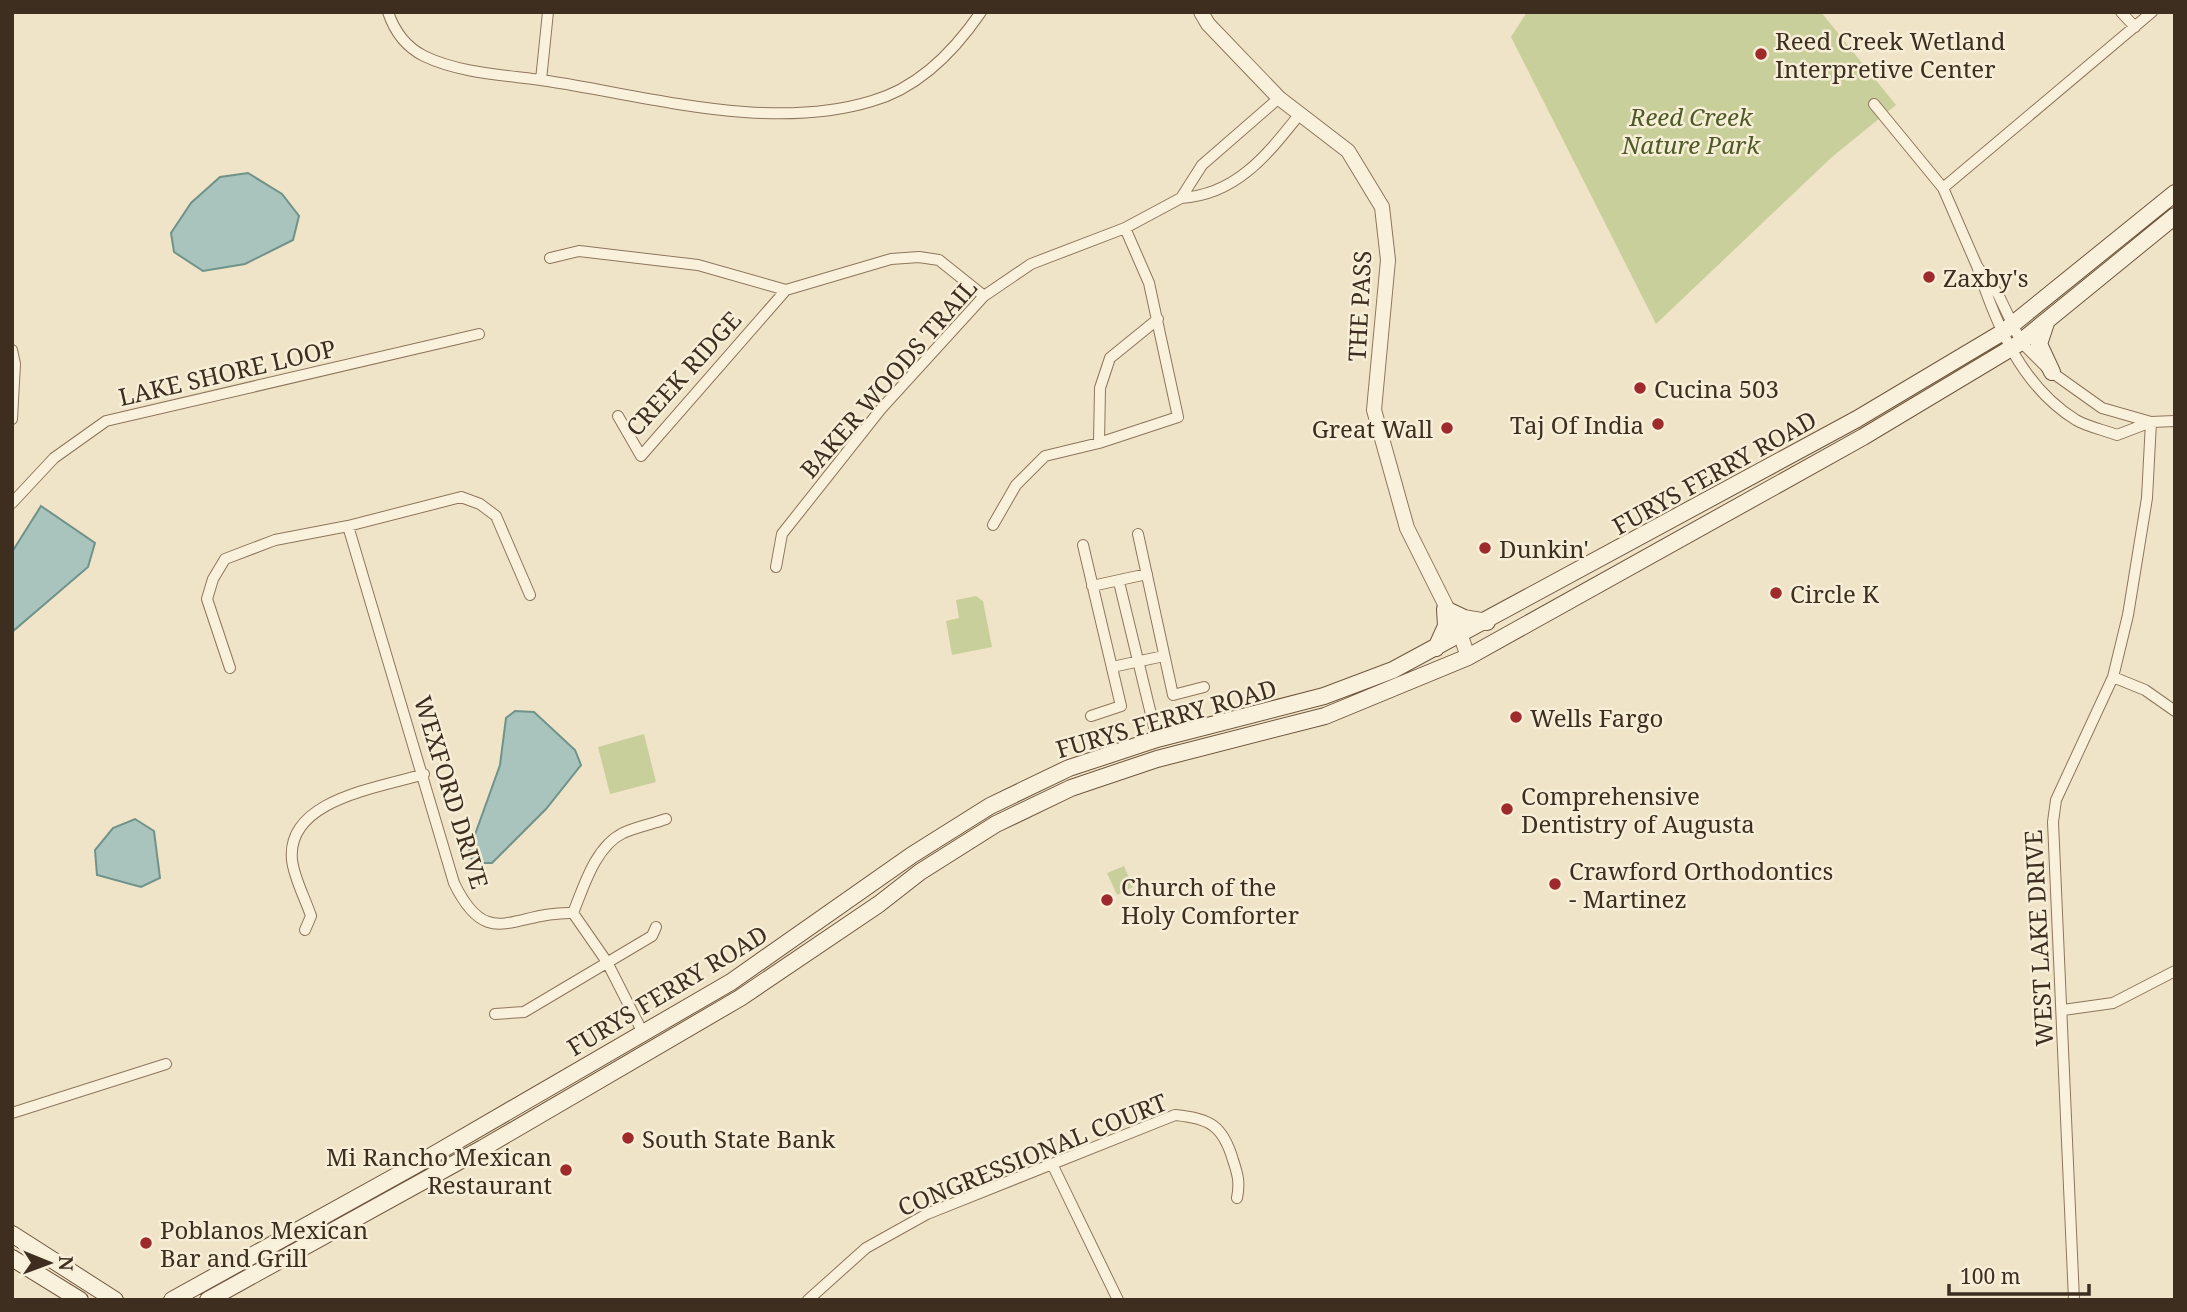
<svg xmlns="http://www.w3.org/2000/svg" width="2187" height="1312" font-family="'Noto Serif',serif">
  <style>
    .green { fill: #c9cf9b }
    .water { fill: #a9c4bc; stroke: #6f938a; stroke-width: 2 }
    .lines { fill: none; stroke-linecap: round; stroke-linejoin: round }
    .minor-casing { stroke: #8d765c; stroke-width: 12 }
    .tertiary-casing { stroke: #8d765c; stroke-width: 16 }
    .secondary-casing { stroke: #6f573f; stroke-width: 18 }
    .minor { stroke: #faf1dc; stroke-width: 10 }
    .tertiary { stroke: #faf1dc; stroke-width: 14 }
    .secondary { stroke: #faf1dc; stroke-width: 16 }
    .poi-dot { fill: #9e2a2b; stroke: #f7eed8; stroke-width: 2.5 }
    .labels { text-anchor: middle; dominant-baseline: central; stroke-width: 5; stroke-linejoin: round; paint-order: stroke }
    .poi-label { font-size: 24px; fill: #3d2e20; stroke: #f7eed8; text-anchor: start }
    .park-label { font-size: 24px; font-style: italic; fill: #4d5a26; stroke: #f7eed8 }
    .street-label { font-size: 24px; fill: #3d2e20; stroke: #f7eed8 }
  </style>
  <rect width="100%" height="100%" fill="#f0e4c8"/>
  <path class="green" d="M1527,12H1821L1896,105L1832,157L1656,324L1511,37Z
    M976,596L983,601L992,647L952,655L946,621L959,618L956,600Z
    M644,734L656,782L610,794L598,747Z
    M1124,866L1133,887L1117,895L1107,873Z"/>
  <path class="water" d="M248,173L282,194L299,216L293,240L245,264L203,271L174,252L171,233L191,203L220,177Z
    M41,506L95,543L88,567L12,632V552Z
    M515,711L534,712L575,750L581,765L546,809L492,863H475L468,854L500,765L506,718Z
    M135,819L154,831L160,878L141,887L97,875L95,850L113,828Z"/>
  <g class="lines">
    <g class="minor-casing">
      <path id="minor" d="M388,12C394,30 406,47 424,56C461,74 508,75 548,81C651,97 771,132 872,101C918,88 955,50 981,12
        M2121,12L2135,27
        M541,80L548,12
        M1874,104L1943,188L1977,266
        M1943,188L2152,12
        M1181,198C1236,195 1267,155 1299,115
        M550,258L579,251L698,265L786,290L891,259L919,257L939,260L984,296
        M1977,266L1998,294L2021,342L2050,371L2102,408L2151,422L2117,435C2104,430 2088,427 2076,420C2021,386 1996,324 1977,266Z
        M12,350L15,364L12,419
        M618,416L641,456L786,290
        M1099,443L1100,388L1110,358L1158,319
        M12,503L54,458L106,421L479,334
        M993,525L1016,485L1045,456L1099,443L1178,417L1149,283L1125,228
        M348,526L454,883C488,953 513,911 573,913L607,962L643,1033
        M1138,534L1173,695L1204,687
        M1083,545L1121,706L1091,716
        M776,567L782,534L881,409L984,296L1031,264L1125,228L1181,198L1202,165L1279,98
        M1119,582L1157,739
        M1092,586L1147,574
        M1112,667L1164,656
        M230,668L207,599L213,579L225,559L275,540L348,526L461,497L480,504L496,516L530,595
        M2113,677L2145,690L2175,711
        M573,913C584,886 595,847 623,833C636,827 652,824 666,819
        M305,930L311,916C305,898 294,878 292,860C286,799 380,788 424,774
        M2063,1010L2113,1003L2175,971
        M495,1014L524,1012L652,936L656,927
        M12,1113L166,1064
        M1053,1166L1118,1300
        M808,1300L866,1248L927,1214L1175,1115C1210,1118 1223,1126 1233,1160C1238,1175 1240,1183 1237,1198
        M2074,1300L2053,822L2056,800L2113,677L2128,615L2147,498L2151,422L2175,421"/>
    </g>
    <g class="tertiary-casing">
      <path id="tertiary" d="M1201,12L1208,24L1279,98L1348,151L1382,207L1388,260L1374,410L1407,528L1461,636L1468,657"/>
    </g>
    <g class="secondary-casing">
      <path id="secondary" d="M2046,323L2039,344L2052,372
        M1436,648L1446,626L1445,609L1464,618L1487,622
        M12,1234L115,1300
        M12,1258L80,1300
        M172,1300L414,1166L731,982L912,855L990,806L1069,768L1157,739L1324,696L1393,670L1857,419L2003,332L2175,193
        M208,1300L483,1148L740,998L879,904L920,872L996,824L1071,788L1157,759L1325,716L1468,657L1863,437L2018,344L2175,216"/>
    </g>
    <use href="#minor" class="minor"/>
    <use href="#tertiary" class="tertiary"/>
    <use href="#secondary" class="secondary"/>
  </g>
  <g class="poi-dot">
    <circle cx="1761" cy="54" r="7"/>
    <circle cx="1929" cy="277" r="7"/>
    <circle cx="1640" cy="388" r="7"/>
    <circle cx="1658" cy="424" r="7"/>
    <circle cx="1447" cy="428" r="7"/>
    <circle cx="1485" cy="548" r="7"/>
    <circle cx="1776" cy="593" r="7"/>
    <circle cx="1516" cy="717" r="7"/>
    <circle cx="1507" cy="809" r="7"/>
    <circle cx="1555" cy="884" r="7"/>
    <circle cx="1107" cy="900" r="7"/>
    <circle cx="628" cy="1138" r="7"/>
    <circle cx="566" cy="1170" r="7"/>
    <circle cx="146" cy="1243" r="7"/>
  </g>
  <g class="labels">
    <g class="poi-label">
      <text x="1775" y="40">Reed Creek Wetland<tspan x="1775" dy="28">Interpretive Center</tspan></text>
      <text x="1943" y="277">Zaxby's</text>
      <text x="1654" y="388">Cucina 503</text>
      <text x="1644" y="424" text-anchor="end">Taj Of India</text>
      <text x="1433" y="428" text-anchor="end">Great Wall</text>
      <text x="1499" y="548">Dunkin'</text>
      <text x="1790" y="593">Circle K</text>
      <text x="1530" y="717">Wells Fargo</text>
      <text x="1521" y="795">Comprehensive<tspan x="1521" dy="28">Dentistry of Augusta</tspan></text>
      <text x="1569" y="870">Crawford Orthodontics<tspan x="1569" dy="28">- Martinez</tspan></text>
      <text x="1121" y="886">Church of the<tspan x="1121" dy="28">Holy Comforter</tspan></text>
      <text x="642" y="1138">South State Bank</text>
      <text x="552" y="1156" text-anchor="end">Mi Rancho Mexican<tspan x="552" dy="28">Restaurant</tspan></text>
      <text x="160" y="1229">Poblanos Mexican<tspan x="160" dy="28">Bar and Grill</tspan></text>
    </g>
    <g class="park-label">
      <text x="1691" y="116">Reed Creek<tspan x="1691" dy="28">Nature Park</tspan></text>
    </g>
    <g class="street-label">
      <text transform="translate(1359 306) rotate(-87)">THE PASS</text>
      <text transform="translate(227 372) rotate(-13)">LAKE SHORE LOOP</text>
      <text transform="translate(683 373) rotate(-48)">CREEK RIDGE</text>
      <text transform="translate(888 378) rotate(-49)">BAKER WOODS TRAIL</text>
      <text transform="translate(1714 472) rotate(-29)">FURYS FERRY ROAD</text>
      <text transform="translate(1166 718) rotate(-16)">FURYS FERRY ROAD</text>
      <text transform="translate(452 792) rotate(73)">WEXFORD DRIVE</text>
      <text transform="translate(2038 938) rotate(-93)">WEST LAKE DRIVE</text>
      <text transform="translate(667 990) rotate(-31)">FURYS FERRY ROAD</text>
      <text transform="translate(1032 1154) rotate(-22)">CONGRESSIONAL COURT</text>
    </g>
  </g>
  <rect width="2187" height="1312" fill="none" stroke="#3d2e20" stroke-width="28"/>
  <g transform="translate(49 1263) rotate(91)" stroke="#f7eed8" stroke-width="5" paint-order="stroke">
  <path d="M0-5L12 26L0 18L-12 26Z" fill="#3d2e20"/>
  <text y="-10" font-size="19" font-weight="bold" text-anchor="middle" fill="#3d2e20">N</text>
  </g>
  <path d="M1949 1284v10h140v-10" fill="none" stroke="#3d2e20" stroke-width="3.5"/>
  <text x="1960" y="1284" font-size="21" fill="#3d2e20" stroke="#f7eed8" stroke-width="5" paint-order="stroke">100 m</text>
</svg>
